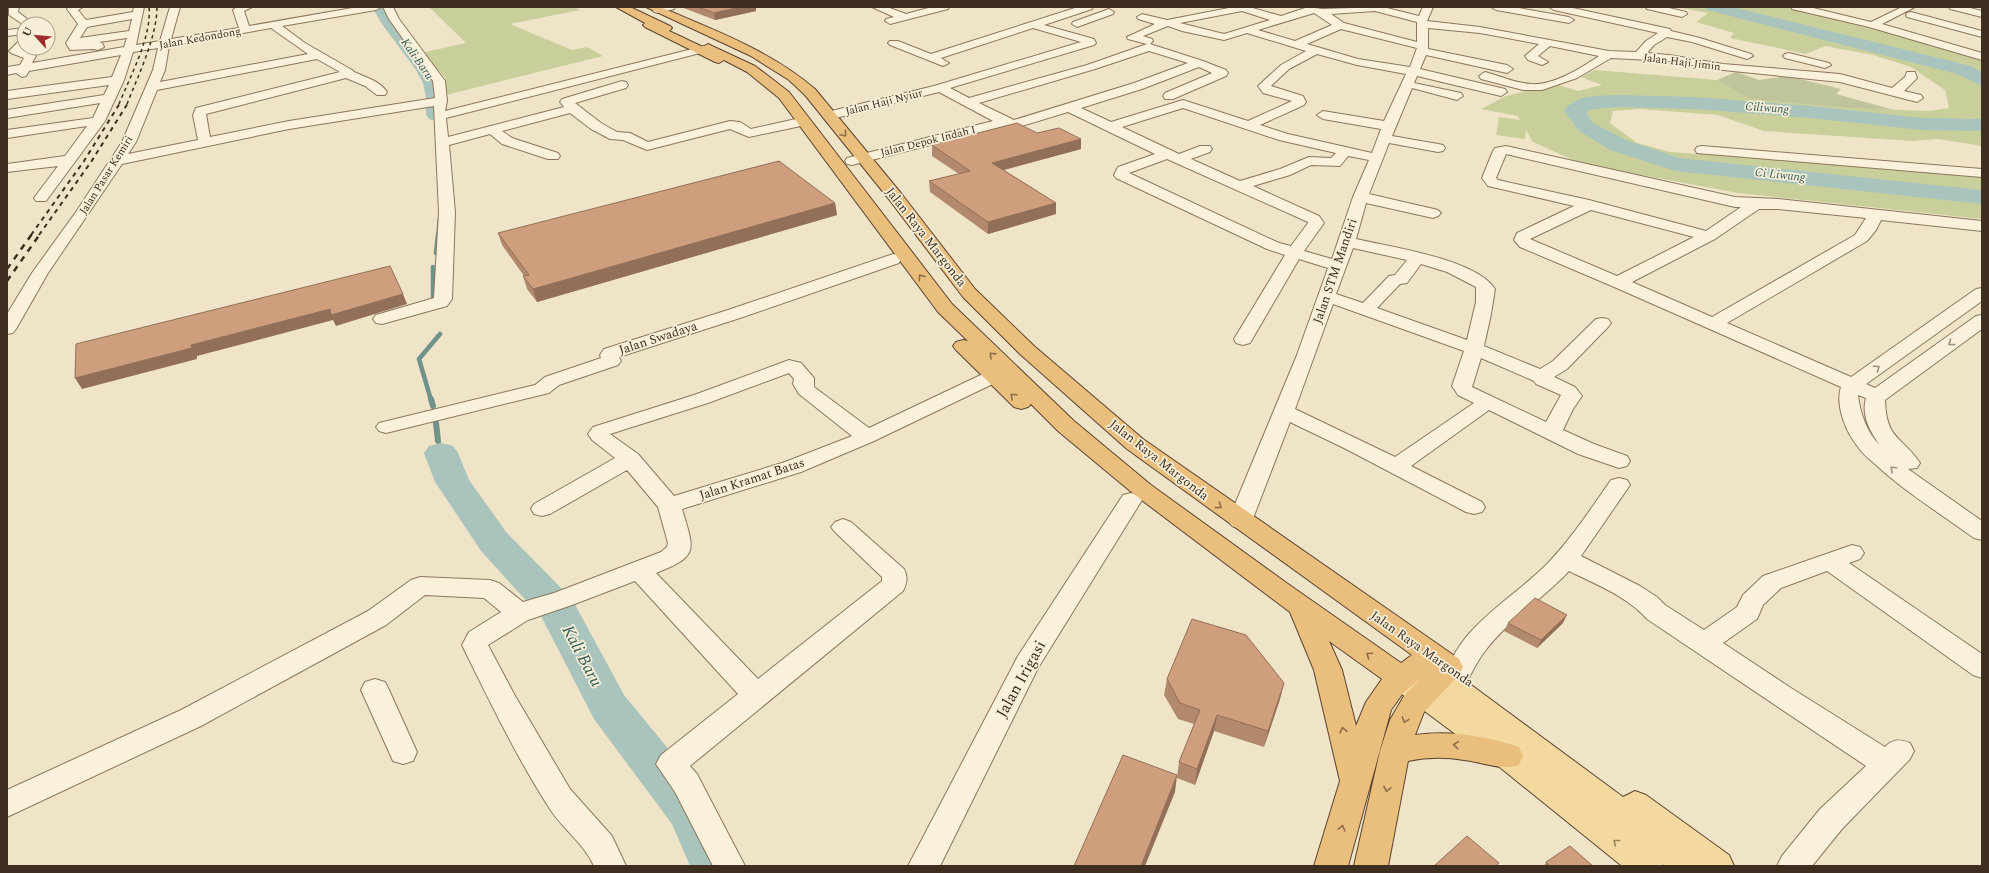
<svg xmlns="http://www.w3.org/2000/svg" width="1989" height="873" font-family="Spectral,serif">
  <style>
    .green { fill: #c9cf9b }
    .cemetery { fill: #bfc49a }
    .lines { fill: none; stroke-linecap: round; stroke-linejoin: round }
    .stream-far2 { stroke: #6f938a; stroke-width: 3.5 }
    .stream-far1 { stroke: #6f938a; stroke-width: 4.5 }
    .stream { stroke: #6f938a; stroke-width: 6 }
    .river { fill: #a9c4bc; fill-rule: evenodd }
    .minor-casing { stroke: #8d765c; stroke-width: 2 }
    .primary-casing { stroke: #5b4430; stroke-width: 2 }
    .trunk-casing { stroke: #5b4430; stroke-width: 2 }
    .minor { fill: #faf1dc; fill-rule: evenodd }
    .primary { fill: #f3d9a0; fill-rule: evenodd }
    .trunk { fill: #eabe7c; fill-rule: evenodd }
    .rail-far2 { stroke: #3d2e20; stroke-width: 1.5; stroke-dasharray: 3.5 3.5; stroke-linecap: butt }
    .rail-far1 { stroke: #3d2e20; stroke-width: 2; stroke-dasharray: 4.5 4.5; stroke-linecap: butt }
    .rail { stroke: #3d2e20; stroke-width: 2.5; stroke-dasharray: 6 6; stroke-linecap: butt }
    .wall { fill: #b2896c }
    .shaded-wall { fill: #916f58 }
    .building { fill: #cf9f7d; stroke: #916f58 }
    .oneway { stroke: #8b6f49 }
    .oneway2 { stroke: #9c907e }
    .oneway3 { stroke: #988460 }
    .labels { text-anchor: middle; dominant-baseline: central; stroke-width: 3.5; stroke-linejoin: round; paint-order: stroke }
    .far-street-label { font-size: 11px; fill: #3d2e20; stroke: #f7eed8 }
    .far-water-label { font-size: 12px; font-style: italic; fill: #2f5d5a; stroke: #f7eed8 }
    .street-label { font-size: 13px; fill: #3d2e20; stroke: #f7eed8 }
    .near-street-label { font-size: 16px; fill: #3d2e20; stroke: #f7eed8 }
    .near-water-label { font-size: 17px; font-style: italic; fill: #2f5d5a; stroke: #f7eed8 }
  </style>
  <rect width="100%" height="100%" fill="#f0e4c8"/>
  <path class="green" d="M429,7H574L580,10L510,24L572,50L587,47L603,56L446,95L445,77L421,53L466,43Z
    M1677,7H1785L1912,39L1982,61V146L1938,139L1912,141L1764,131L1718,115L1640,109L1613,111L1610,123L1637,143L1670,152L1963,173L1982,177V219L1738,193L1582,164L1533,142L1526,130L1525,139L1496,135L1499,117L1520,120L1518,116L1481,109L1506,96L1555,84L1578,91L1602,85L1581,77L1595,70L1717,80L1749,99L1846,108L1929,111L1949,108L1945,90L1911,67L1873,55L1825,46L1806,54L1730,38L1734,33L1696,22L1708,13Z"/>
  <path class="cemetery" d="M1736,72L1759,80L1787,76L1841,89L1836,94L1894,110L1846,108L1749,99L1717,80Z"/>
  <g class="lines">
    <path class="stream-far2" d="M438,235L439,220"/>
    <path class="stream-far1" d="M436,253L438,234
      M433,267V305
      M431,400L419,359L440,334"/>
    <path class="stream" d="M431,399L433,406
      M436,423L438,441"/>
    <path class="river" d="M372,7H388C402,31 463,91 443,119L436,121L429,119L426,115V98L423,83L416,70L382,24Z
      M1705,7H1732L1971,66L1982,72V86L1957,74L1707,10Z
      M1621,95L1695,97L1811,106L1922,118L1982,119V131L1922,130L1811,118L1695,109L1621,107L1592,109L1586,112L1593,123L1626,140L1679,158L1982,190V204L1676,171L1610,150L1579,131L1564,111C1576,93 1602,96 1621,95Z
      M441,443L453,446L458,453L469,480L507,533L572,599L624,695L707,796L740,866H690L672,824L594,719L542,618L481,551L435,482L424,453L429,446Z"/>
    <g class="minor-casing">
      <path id="minor" d="M9,7H19L18,12L34,24L24,25L9,15Z
        M68,7H83L78,10L86,20L133,12L134,7H144L136,45L160,41L170,7H180L171,39L239,28L233,10L237,7H252L244,11L249,26L358,7H381L376,10L282,26L305,43L352,70L354,72C365,77 380,81 387,92L385,95H377L365,86L346,78L206,114L210,137L289,121L435,98L433,81L389,19L383,7H393L399,19L445,81L447,101L445,111L708,45L714,48L712,50L446,118L448,137L564,107L560,102L562,99L622,81L626,82L628,85L626,88L575,103L601,123L617,132L630,133L648,142L730,121L740,122L751,129L796,119L803,123L801,126L749,137L730,129L647,150L623,140L610,139L591,129L570,113L502,131L512,138L558,153L560,156L558,159H548L502,144L490,134L449,145L455,212L452,299L447,306L382,324L376,323L373,319L376,315L434,298L439,212L434,106L289,129L122,164L48,273L16,329L13,333L7,334V314L32,273L76,212L122,142L153,70L158,48L133,52L124,80L105,121L46,201H36L34,198L58,166L7,172V164L65,156L87,126L7,138V130L93,118L100,103L7,118V110L104,95L109,85L7,99V91L112,77L121,55L29,71L26,76L22,77L16,73L7,75V67L20,65L24,58L11,53L9,51L20,40L24,39V48L23,50L34,54L36,56L32,63L124,47L127,38L99,42L102,43L104,47L98,50L94,49L70,50L66,43L78,24L67,9ZM132,19L129,31L80,38L87,27ZM271,28L308,54L160,82L165,70L169,46ZM317,59L340,72L196,108L193,115L198,140L128,154L136,142L157,90Z
        M658,7H675L674,9L658,13L654,12L653,10Z
        M872,7H887L906,14L932,7H949L948,9L890,24L885,21L886,19L894,17Z
        M1078,7H1093L1092,9L1044,25L1094,39L1096,43L1094,45L950,88L969,98L1087,65L1147,44L1128,39L1127,37L1155,24L1138,19L1137,17L1142,14L1167,20L1234,7H1249L1281,16L1308,7L1322,9L1383,7L1419,16L1423,7H1433L1427,21L1480,27L1609,51L1636,52L1646,41L1658,33L1554,10L1549,7H1568L1670,29L1671,31L1700,38L1751,54L1753,56L1747,59L1692,42L1667,37L1654,45L1647,53L1669,55L1723,64L1840,74L1892,88L1905,77L1907,72H1915L1917,78L1904,91L1921,95L1923,98L1917,102L1840,82L1723,70L1669,61L1611,58L1577,78L1542,90H1523L1481,79L1479,76L1485,72C1500,76 1515,83 1531,84C1553,86 1581,68 1599,56L1550,46L1538,56L1548,62L1542,65L1528,60L1525,56L1539,44L1480,33L1428,28V49L1507,65L1513,69L1507,73L1426,55L1420,69L1505,89L1507,92L1501,96L1417,76L1414,83L1461,93L1463,96L1457,100L1412,88L1392,136L1438,144L1443,145L1445,148L1443,151L1438,152L1389,143L1369,194L1438,210L1441,213L1438,216L1433,218L1366,203L1356,239C1390,247 1476,259 1495,289L1491,314L1484,346L1540,369L1553,361L1596,319L1602,318L1608,319L1611,323L1608,327L1567,369L1554,377L1575,387L1582,396L1573,409L1563,430L1594,444L1627,456L1630,461L1627,466L1619,468L1578,454L1489,410L1411,466L1482,502L1485,507L1482,512L1474,514L1466,512L1346,449L1290,422L1252,521L1248,526L1240,529L1232,526L1228,521L1297,355L1328,268L1299,259L1250,343L1243,345L1236,343L1234,339L1285,255L1267,249L1116,178L1114,175L1118,167L1155,154L1068,112L1015,128L1005,126L852,165L847,164L845,161L847,158L993,121L939,92L828,120L822,116L823,113L934,86L1081,42L1033,28L941,58L949,63L943,66L890,45L888,43L890,41H898L931,54ZM1242,11L1270,20L1224,34L1180,23ZM1375,11L1417,22V42L1344,23L1331,14ZM1314,13L1332,25L1295,41L1258,30ZM1168,26L1182,31L1224,40L1247,33L1306,51L1281,65L1258,86L1263,93L1292,101L1248,121L1183,100L1111,122L1081,108L1142,89L1199,67L1212,73L1165,93L1163,96L1165,99H1173L1226,76L1228,73L1226,70L1203,61L1150,44L1153,41L1152,39L1143,36ZM1341,29L1417,48L1410,67L1358,59L1307,44ZM1149,51L1188,63L1134,83L1014,120L979,103L1095,69ZM1317,54L1357,65L1406,74L1384,121L1323,111L1317,115L1323,119L1381,129L1372,153L1288,134L1260,125L1304,105L1306,102L1303,96L1271,86L1289,69ZM1183,108L1279,140L1336,153L1331,158L1309,157L1280,169L1240,181L1191,159L1210,152L1212,149L1210,146H1200L1179,154L1122,127ZM1348,156L1369,160L1353,197L1332,259L1304,251L1324,223L1319,216L1253,186L1290,175L1311,165L1340,166ZM1167,159L1308,222V223L1291,246L1279,243L1129,173ZM1353,248L1407,260L1395,275L1389,276L1363,303L1336,294ZM1421,264L1447,272L1476,287V302L1467,340L1377,308L1400,284L1407,283ZM1333,304L1464,351L1452,386L1458,395L1474,403L1395,457L1295,409ZM1481,358L1534,381L1536,384L1561,395L1546,422L1472,387Z
        M1491,7H1513L1569,17L1574,20L1569,23L1496,10Z
        M1646,7H1665L1686,12L1687,14L1682,17L1647,9Z
        M1791,7H1809L1871,22L1902,7H1915L1882,24L1982,53V60L1869,27L1792,9Z
        M1949,7H1966L1982,11V17L1950,9Z
        M1109,9L1114,12L1113,14L1077,27L1072,24L1073,22Z
        M1911,12L1982,31V37L1907,17L1906,15L1907,13Z
        M24,28V34L7,36V30Z
        M1789,53L1829,63L1831,65L1825,68L1785,58L1783,56L1785,54Z
        M1506,146L1735,197L1778,199L1982,221V231L1881,220L1876,230L1867,241L1727,323L1851,377L1976,289L1982,288V301L1866,384L1875,388L1976,316L1982,315V329L1885,400C1886,440 1902,436 1920,463L1917,468L1908,469L1982,521V540L1974,538C1941,514 1905,492 1875,464C1869,459 1862,453 1858,447C1846,432 1835,406 1841,387L1612,286L1520,247L1514,240L1517,233L1574,206L1488,186L1482,178L1493,151L1495,148ZM1506,154L1735,207H1741L1706,231L1589,200L1498,180L1496,178ZM1759,209H1778L1866,218L1855,235L1712,317L1632,282L1715,239ZM1591,210L1694,237L1617,276L1530,239ZM1858,395L1866,398C1861,415 1870,432 1880,445C1867,433 1860,413 1858,395Z
        M1702,146L1982,169V177L1697,153L1695,150L1697,147Z
        M893,254L899,255L901,259L899,263L740,318L619,357L621,361L618,365L559,385L549,393L386,433L379,431L376,427L379,423L535,385L545,377L601,358L600,355L604,349L728,310Z
        M789,360L801,363L814,378V387L869,428L985,373L992,371L999,373L1002,377L999,381L874,441L801,472L682,509C694,550 700,556 656,573L758,679L882,581V577L835,532L831,527L835,522L843,519L851,522L904,569C908,577 907,583 903,591L690,766L697,774L745,866H713L675,792L656,764L661,755L738,694L635,581L572,605L528,620L488,645L514,694L570,789L612,836L626,866H594C584,843 561,828 548,806C516,756 488,698 462,645L469,632L501,612L484,598L425,595L386,625L201,726L7,817V790L181,710L368,611L411,580L420,577L490,580L499,583L523,602L554,593L661,552L667,547L668,543L658,507L627,470L550,514L542,516L534,514L531,509L534,504L615,458L592,440L588,434L593,427L694,395ZM789,373L794,379L793,384L799,394L852,436L785,462L674,496L638,454L610,434L708,403Z
        M1619,478L1627,480L1630,485L1581,556L1640,586L1657,597L1665,605L1704,630L1737,607L1743,595L1763,576L1852,545L1860,547L1864,553L1860,559L1849,563L1982,654V678L1973,675L1827,571L1781,588L1763,605L1757,619L1723,643L1791,688L1885,747C1893,739 1900,739 1910,743L1914,751L1910,759L1842,829L1812,866H1777L1782,856L1820,809L1866,766L1647,619C1627,596 1595,584 1569,571C1543,599 1508,620 1485,651C1478,660 1473,670 1468,680L1458,683L1448,680L1445,673C1451,660 1457,648 1467,636C1489,610 1519,591 1544,567C1570,541 1590,510 1611,480Z
        M1131,493L1139,495L1142,500L1038,668L940,866H908L1018,656L1123,495Z
        M375,679L385,682L389,690L417,752L413,761L403,764L393,761L389,752L361,690L365,682Z"/>
    </g>
    <g class="primary-casing">
      <path id="primary" d="M1426,656L1436,659L1623,797L1635,791L1646,795L1729,855L1734,866H1665L1663,864L1664,866H1622L1497,765L1399,692L1395,684L1399,676L1409,673L1417,675L1412,667L1416,659Z"/>
    </g>
    <g class="trunk-casing">
      <path id="trunk" d="M616,7H630L670,26L672,28L669,31L703,47L708,44L712,46L755,66L789,92L952,304L1074,421L1151,485L1288,584L1401,663L1412,655L1127,449L1020,354L963,297L888,198L805,95L789,80L751,56L646,7H660C714,30 769,50 815,89L900,192L975,289L1034,346L1143,439L1459,659L1463,667L1459,675L1424,712L1415,735C1450,730 1486,736 1519,747L1523,756L1519,765C1501,771 1483,762 1464,760C1446,757 1427,757 1408,761L1388,866H1354L1380,751L1390,720L1404,696L1422,677L1403,693L1391,710L1348,866H1314L1340,781L1314,670L1290,612L1135,495L1058,431L1031,404L1028,407L1021,409L1014,407L956,350L953,346L956,342L963,340L968,341L938,312L779,98L747,72L724,60L719,63L715,62L645,27L643,25L645,23ZM1329,641L1382,679L1366,702L1356,726L1342,670Z"/>
    </g>
    <use href="#minor" class="minor"/>
    <use href="#primary" class="primary"/>
    <use href="#trunk" class="trunk"/>
    <path class="rail-far2" d="M119,104C130,77 152,36 149,7
      M127,104C138,76 157,37 157,7"/>
    <path class="rail-far1" d="M31,235L84,161L120,103
      M39,235L91,162L128,103"/>
    <path class="rail" d="M7,269L32,234
      M7,281L40,234"/>
  </g>
  <path class="wall" d="M681,7H756V11L715,20Z
    M1037,133L1081,139V149L1004,170L1056,203V214L988,234L930,192L929,181L959,174L932,156V145Z
    M835,203L837,215L537,302L527,289L523,276H524L502,245L498,233Z
    M1508,623H1563L1537,648L1504,631Z
    M1167,679L1284,683L1280,699L1264,747L1214,731L1195,785L1177,778L1175,792L1179,762L1194,724L1178,719L1164,695Z
    M1546,862L1593,866H1544Z"/>
  <path class="shaded-wall" d="M740,7H756V11L715,20L714,13Z
    M1081,139V149L992,173V163Z
    M835,203L837,215L537,302L533,289Z
    M1056,203V214L988,234V222Z
    M403,294L407,304L336,326L333,320L197,356V359L82,389L75,378L191,345L330,309Z
    M1567,615L1563,623L1537,648L1541,640Z
    M1284,683L1280,699L1264,747L1268,731Z
    M1217,715L1214,731L1195,785L1197,769Z
    M1177,775L1175,792L1145,866H1141Z"/>
  <path class="building" d="M698,7H740L714,13Z
    M1017,123L1037,133L1059,128L1081,139L992,163L1056,203L988,222L929,181L970,171L932,145Z
    M779,161L835,203L533,289L523,276L529,275L498,233Z
    M390,266L403,294L331,315L330,309L191,345L192,348L75,378L76,344Z
    M1535,598L1567,615L1541,640L1508,623Z
    M1192,619L1246,635L1284,683L1268,731L1217,715L1197,769L1179,762L1200,710L1180,703L1167,679Z
    M1123,755L1177,775L1141,866H1074Z
    M1467,836L1499,863L1496,866H1434Z
    M1570,846L1593,866H1550L1546,862Z"/>
  <defs><path id="oneway-chevron" d="M-2-3.5L2.5 0L-2 3.5" fill="none" stroke-width="1.6" stroke-linecap="round" stroke-linejoin="round"/></defs>
  <g class="oneway">
    <use href="#oneway-chevron" transform="translate(844 134) rotate(50)"/>
    <use href="#oneway-chevron" transform="translate(921 277) rotate(-127)"/>
    <use href="#oneway-chevron" transform="translate(992 355) rotate(-136)"/>
    <use href="#oneway-chevron" transform="translate(1013 396) rotate(-137)"/>
    <use href="#oneway-chevron" transform="translate(1219 506) rotate(36)"/>
    <use href="#oneway-chevron" transform="translate(1369 655) rotate(-145)"/>
    <use href="#oneway-chevron" transform="translate(1405 720) rotate(110)"/>
    <use href="#oneway-chevron" transform="translate(1343 730) rotate(-103)"/>
    <use href="#oneway-chevron" transform="translate(1456 745) rotate(-175)"/>
    <use href="#oneway-chevron" transform="translate(1387 789) rotate(102)"/>
    <use href="#oneway-chevron" transform="translate(1342 828) rotate(-75)"/>
  </g>
  <g class="oneway2">
    <use href="#oneway-chevron" transform="translate(1951 343) rotate(144)"/>
    <use href="#oneway-chevron" transform="translate(1877 368) rotate(-35)"/>
    <use href="#oneway-chevron" transform="translate(1893 469) rotate(-137)"/>
  </g>
  <use class="oneway3" href="#oneway-chevron" transform="translate(1616 842) rotate(-142)"/>
  <g class="labels">
    <g class="far-street-label">
      <text transform="translate(200 38) rotate(-10)">Jalan Kedondong</text>
      <text transform="translate(1682 62) rotate(7)">Jalan Haji Jimin</text>
      <text transform="translate(884 102) rotate(-14)">Jalan Haji Nyiur</text>
      <text transform="translate(928 141) rotate(-14)">Jalan Depok Indah I</text>
      <text transform="translate(106 175) rotate(-58)">Jalan Pasar Kemiri</text>
    </g>
    <g class="far-water-label">
      <text transform="translate(417 59) rotate(55)">Kali Baru</text>
      <text transform="translate(1767 108) rotate(4)">Ciliwung</text>
      <text transform="translate(1780 175) rotate(6)">Ci Liwung</text>
    </g>
    <g class="street-label">
      <text transform="translate(926 237) rotate(52)">Jalan Raya Margonda</text>
      <text transform="translate(1335 271) rotate(-71)">Jalan STM Mandiri</text>
      <text transform="translate(658 338) rotate(-18)">Jalan Swadaya</text>
      <text transform="translate(1159 460) rotate(38)">Jalan Raya Margonda</text>
      <text transform="translate(752 479) rotate(-18)">Jalan Kramat Batas</text>
      <text transform="translate(1422 649) rotate(35)">Jalan Raya Margonda</text>
    </g>
    <g class="near-street-label">
      <text transform="translate(1021 679) rotate(-61)">Jalan Irigasi</text>
    </g>
    <g class="near-water-label">
      <text transform="translate(582 656) rotate(62)">Kali Baru</text>
    </g>
  </g>
  <rect width="1989" height="873" fill="none" stroke="#3d2e20" stroke-width="16"/>
  <g transform="translate(36 36) rotate(297)"><circle r="19" fill="#f7eed8" stroke="#ada18e"/>
  <path d="M0-3L7 15L0 10L-7 15Z" fill="#9e2a2b"/>
  <text y="-6" font-size="11" font-weight="bold" text-anchor="middle" fill="#3d2e20">U</text>
  </g>
</svg>
